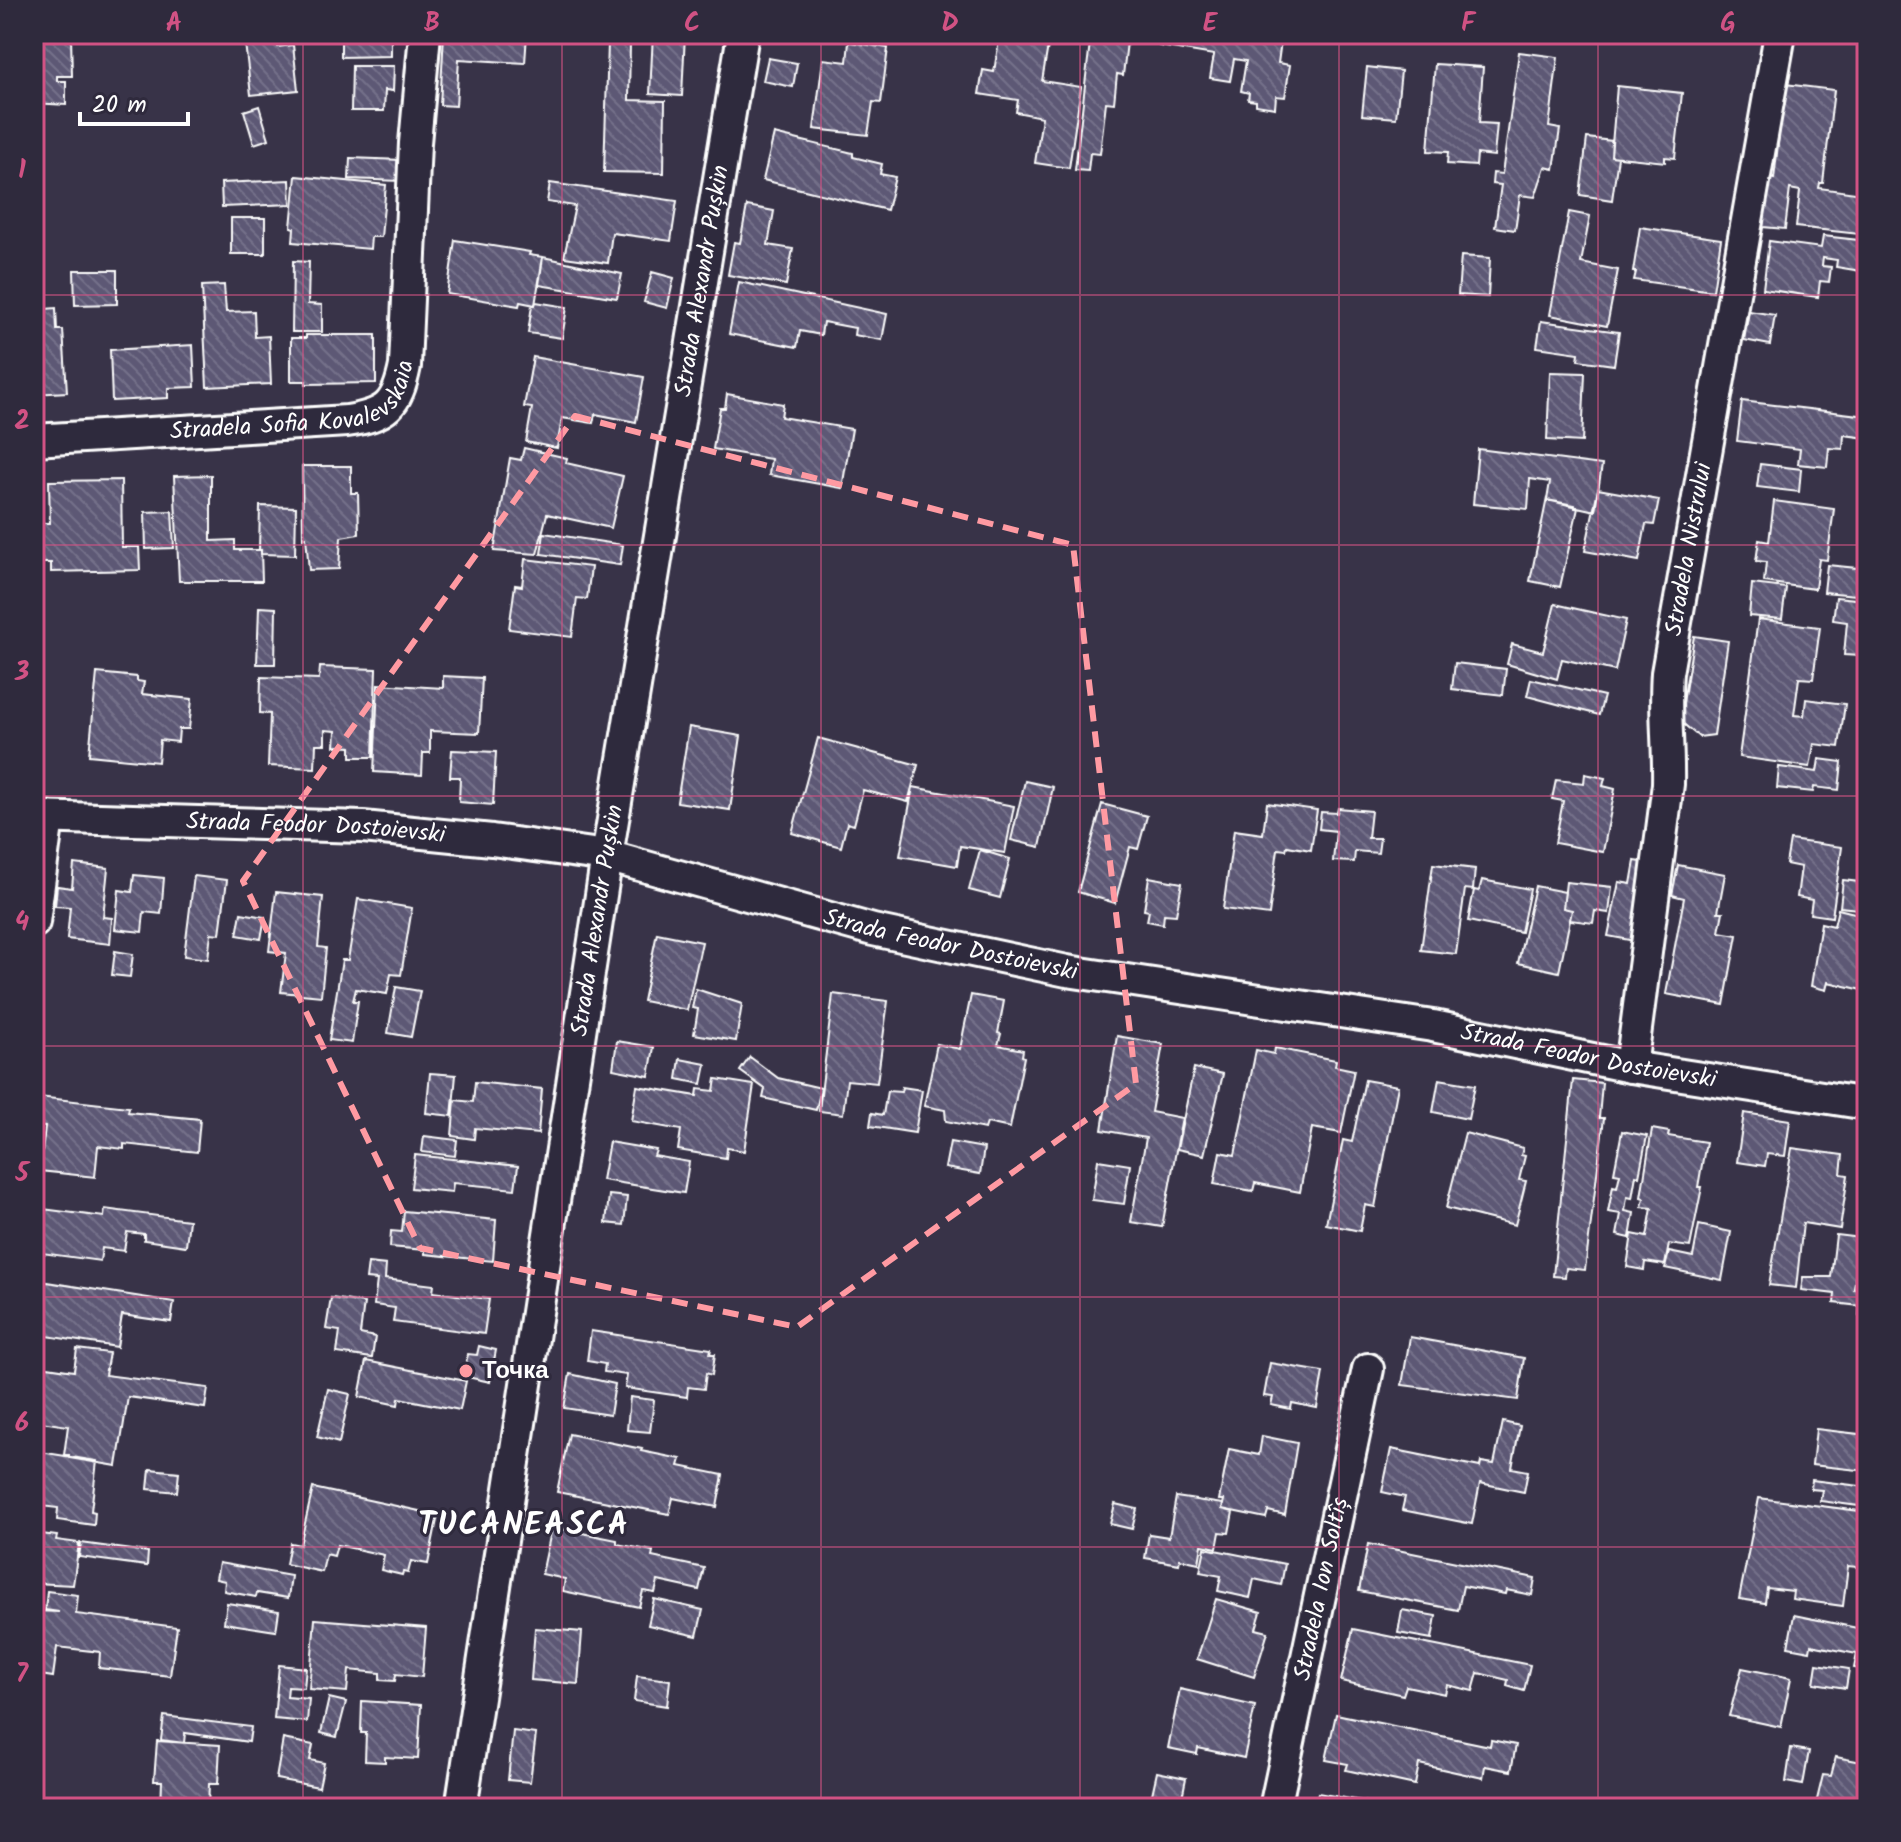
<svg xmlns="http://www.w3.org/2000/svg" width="1901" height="1842" font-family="Kalam,sans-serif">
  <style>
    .building { fill: url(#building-back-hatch); stroke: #fff; stroke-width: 2 }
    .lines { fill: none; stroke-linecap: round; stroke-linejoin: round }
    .minor-casing { stroke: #fff; stroke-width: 36 }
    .minor { stroke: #2f2a3d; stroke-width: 30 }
    .marked { fill: none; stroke: #ff9aa2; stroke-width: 6; stroke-dasharray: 16 10; stroke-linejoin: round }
    .grid { fill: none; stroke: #d15284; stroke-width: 2; stroke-opacity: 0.55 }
    .poi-dot { fill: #ff9aa2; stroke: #2f2a3d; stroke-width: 3 }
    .labels { text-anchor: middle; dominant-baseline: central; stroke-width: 6; stroke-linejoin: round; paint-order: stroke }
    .street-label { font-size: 24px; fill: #fff; stroke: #2f2a3d }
    .poi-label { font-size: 24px; font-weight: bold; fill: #fff; stroke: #2f2a3d; text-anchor: start }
    .district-label { font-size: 32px; font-weight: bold; letter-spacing: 2px; fill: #fff; stroke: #2f2a3d }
    .neatline { fill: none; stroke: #d15284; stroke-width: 3 }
    .grid-label { font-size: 26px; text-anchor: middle; font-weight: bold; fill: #d15284 }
  </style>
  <defs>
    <pattern id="building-back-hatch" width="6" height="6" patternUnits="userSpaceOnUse" patternTransform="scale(2)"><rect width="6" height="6" fill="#5d5875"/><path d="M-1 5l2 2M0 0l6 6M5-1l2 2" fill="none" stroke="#75718a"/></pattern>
  </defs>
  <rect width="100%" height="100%" fill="#383348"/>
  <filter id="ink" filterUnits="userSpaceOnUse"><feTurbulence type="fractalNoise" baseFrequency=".0125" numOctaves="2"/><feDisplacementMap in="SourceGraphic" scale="16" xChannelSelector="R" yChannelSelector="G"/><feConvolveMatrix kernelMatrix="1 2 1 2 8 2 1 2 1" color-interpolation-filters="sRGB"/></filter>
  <g filter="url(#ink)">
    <path class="building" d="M34,34L71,36L72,76H57V81H66V105L34,103Z
      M244,34H276L278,47L293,45L298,90L251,95Z
      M341,34H391V56L341,57Z
      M444,34H527L525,63L459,59L456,106L440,105Z
      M653,34H685L682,96L650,94Z
      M846,34H870V40L851,39V34Z
      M1000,34H1050L1042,81L1081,87L1069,168L1035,163L1042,117L1016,112L1018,100L979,94L983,70L994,72Z
      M1091,34H1128L1123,75L1117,74L1114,103L1106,102L1100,154L1090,153L1088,171L1075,170Z
      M1161,34H1282L1278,63L1290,65L1285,97L1276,96L1275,108L1256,105V101L1248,100L1249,93L1241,91L1246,61L1234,59L1230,81L1210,78L1214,55L1159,46Z
      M849,42L888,48L881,103L873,102L868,135L814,129L823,59L847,62Z
      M608,43H630L629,100L665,101L664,173L604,172Z
      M1519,52L1558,57L1549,127L1560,129L1554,169L1545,167L1535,197L1520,195L1515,230L1495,227L1501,185L1492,184L1493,173L1502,174Z
      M768,58L797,63L793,87L763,81Z
      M1435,64L1483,67L1479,123L1497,124L1494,156L1477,154L1476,166L1447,164L1448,152L1428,151Z
      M352,66H394L393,91L385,90L384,111H351Z
      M1367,67L1401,71L1396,118L1362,115Z
      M1785,84L1834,90L1823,183H1820L1819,188L1863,194L1859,234L1796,227L1800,191L1790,189L1785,229L1763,227L1769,178L1774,179Z
      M1617,86L1682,93L1675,158L1665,157V162L1611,156Z
      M34,103H38L43,162H34Z
      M259,106L269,139L254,144L244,111Z
      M774,134L853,153V157L882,164L880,174L895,177L887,210L763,180Z
      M1587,138L1612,141L1611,156L1618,157L1612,200L1580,195Z
      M350,158L402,160L401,181L349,179Z
      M296,176L386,185L381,237H371L370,249L293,242L294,228L291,227Z
      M290,180L291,204L222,207L221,183Z
      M550,183L677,201L671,241L612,233L608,263L564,257L575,206L547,202Z
      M747,206L774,211L768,245L793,249L786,285L728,275L734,242L740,243Z
      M1569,212L1590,216L1581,263L1618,270L1607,326L1550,315Z
      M231,218H265V254H231Z
      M1640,227L1721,239L1713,291L1634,280L1636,272H1633Z
      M1823,236L1867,241V272L1836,267L1837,260L1823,258L1822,266L1831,267L1829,282L1820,281L1818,297L1763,289L1769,241L1821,248Z
      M455,240L530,252L529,255L543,257L535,305L520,302L519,306L447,294Z
      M1461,256L1490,258L1488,297L1458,295Z
      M543,257L622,274L617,298L539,285Z
      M293,261L309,262L308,304L322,305V332H292Z
      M74,270H117V304L75,305Z
      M652,272L674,278L667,308L644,302Z
      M739,282L887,314L882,340L854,335L855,328L823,322L821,335L800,331L797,347L729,334Z
      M224,285L226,312L254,311L255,337L269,336L271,384L207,387L202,286Z
      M536,302L567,307L562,338L528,333L532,305H535Z
      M56,308L57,330H63L67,392L34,394V310Z
      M1749,311L1775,315L1770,345L1744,340Z
      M1541,321L1619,332L1614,365L1578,360L1579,353L1537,347Z
      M306,335H376V383L306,384V381H291V338H306Z
      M193,345L195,387L168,388V398L112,401L110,350Z
      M533,357L644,377L636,422L595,414L593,423L562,418L557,448L526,442L532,408L524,407Z
      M1550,372L1585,373L1582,442L1547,440Z
      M727,394L783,404L781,417L852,429L842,488L769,475L771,459L713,449L720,408H725Z
      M1742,401L1867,416V438L1844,435L1843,449L1829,448L1827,467L1798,464L1800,449L1737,441Z
      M524,448L567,458L566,463L623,476L611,528L547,514L537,554L494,551L510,458L521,460Z
      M1478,449L1602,465L1595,511L1547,500L1550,482L1530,479L1528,509L1473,504Z
      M1760,464L1801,469L1799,492L1757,487Z
      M302,466H351V493H358L359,534L341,537L339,569L309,570L306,537L303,538Z
      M211,475V541L235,540V550H261L262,581H179L174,476Z
      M121,480L122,547H139L140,570L51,572V563H35L34,523H50L49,481Z
      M1598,489L1659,500L1654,525L1646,524L1639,561L1585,551Z
      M1547,498V500L1575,505V508H1578L1560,587L1530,581Z
      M1774,501L1834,509L1827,560L1819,559L1815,589L1764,582L1766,562L1756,561L1759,540L1769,542Z
      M260,506L296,507L295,555L261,554V550H259Z
      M172,511L174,548L146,549L145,512Z
      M544,533L623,545L620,565L541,554Z
      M525,559L591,567L587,599L577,598L572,637L509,629L515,585L522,586Z
      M1827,565L1867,569V596L1824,592Z
      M1752,584L1786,588L1782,619L1749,616Z
      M1836,597L1865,600L1860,656L1844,655L1847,622L1833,620Z
      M1555,604L1626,620L1615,671L1562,659L1557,679L1507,664L1512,644L1543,652Z
      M259,607L276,608L275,664H257Z
      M1758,619L1820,627L1813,679L1799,678L1794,715L1804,716L1806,699L1845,704L1839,747L1814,744L1810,767L1739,757Z
      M1694,636L1728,641L1714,735L1699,737L1680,721Z
      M1455,663L1506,669L1503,695L1452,689Z
      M320,667L376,669L373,757H351V747L335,746L336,731L325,730V744H316L315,768L268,766L270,714L260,713L261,677L319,679Z
      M97,673L137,677V681L144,682L142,694L192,699L189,729H179L178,742L160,740L158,762L89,755Z
      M443,676L482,678L479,733L430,731V753H423L422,775L374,772L378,684L443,688Z
      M1531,679L1604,696L1599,715L1527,696Z
      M689,727L741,736L730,810L677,802Z
      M818,738L918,765L908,802L863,790L854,825L847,823L841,847L792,833Z
      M452,750L496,752L493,805L459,802L460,777H450Z
      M1819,759L1842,762L1839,790L1814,787L1813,792L1777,788L1779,767L1817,772Z
      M1585,774L1605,778L1603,786L1615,789L1603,852L1555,843L1563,801L1552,799L1556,780L1584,783Z
      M1025,781L1053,787L1040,847L1011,840Z
      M913,787L1014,806L1005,853L960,846L957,866L900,856Z
      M1267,803L1317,810L1311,850L1287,846L1286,850L1278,849L1269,915L1223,909L1234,830L1263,834Z
      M1102,804L1147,816L1138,849L1130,847L1115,903L1078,892Z
      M1338,808L1371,811L1368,838H1380L1378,853L1355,851L1354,862L1333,861L1336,831L1319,829L1321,812L1337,813Z
      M1790,840L1842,847L1832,917L1810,914L1812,900L1797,897L1801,867L1786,864Z
      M980,850L1010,859L1000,898L969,890Z
      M1635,861L1649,863L1635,941L1608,936L1619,882L1631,884Z
      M74,864L108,868L103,917L112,918L110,944L67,939L70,907L55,906L57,886L72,888Z
      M1433,864L1475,869L1473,890L1465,889L1456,954L1421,950Z
      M1678,865L1725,874L1718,912H1723L1719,932L1737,935L1724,1005L1666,994L1684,898L1672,895Z
      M134,875L164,878L161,914L144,912L142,932L115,929L119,890L132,892Z
      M194,876L227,880L220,934L211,933L208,959L184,956Z
      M1149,877L1182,883L1176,915L1164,914L1163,924L1147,921L1149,911L1144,910Z
      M1482,880L1530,889L1521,932L1468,921L1474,890L1479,891Z
      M1843,880L1867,883V910L1840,907Z
      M1566,882L1612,887L1609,913L1595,911L1593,923L1570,920L1572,910L1563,908Z
      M1535,886L1565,892L1563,908L1572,910L1559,972L1518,963Z
      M276,892L323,897L318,947L326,948L321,996L281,992L286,953L269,951Z
      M358,899L412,908L401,975L391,974L387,994L356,989L353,1001H358L352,1043L329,1040L342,960H348Z
      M1838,909L1867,916V991L1828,982L1826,990L1811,986L1821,923L1834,926Z
      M241,913L265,917L261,939L237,935Z
      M657,933L702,942L687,1010L643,1001Z
      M115,951L133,954L130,977L112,975Z
      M396,987L420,991L411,1037L388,1033Z
      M696,989L742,1004L736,1041L694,1034L698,1009L692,1008Z
      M833,994L888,1001L877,1083L847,1080L843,1114L819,1111Z
      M971,995L1004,1001L998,1033L1001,1034L998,1045L1023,1050L1022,1056L1024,1057L1010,1128L987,1123L985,1129L946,1121L945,1110L924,1106L937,1044L960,1049Z
      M1117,1036L1163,1044L1151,1112L1182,1118L1162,1227L1131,1222L1146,1138L1102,1130Z
      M617,1041L654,1047L649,1076L613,1069Z
      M1275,1048L1336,1060L1335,1066L1354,1070L1341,1133L1312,1128L1300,1192L1255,1183L1253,1191L1214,1184L1220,1152L1235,1155L1256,1050L1274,1054Z
      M750,1057L778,1078L821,1088L816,1110L763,1098L765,1089L740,1071Z
      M680,1059L706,1064L702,1084L677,1079Z
      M1194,1068L1223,1074L1204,1155L1177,1149Z
      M430,1073L456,1075L452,1116L426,1113Z
      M716,1079L754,1085L744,1151L727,1148L726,1158L678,1150L681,1130L631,1121L637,1086L697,1096L698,1089L714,1091Z
      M1439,1079L1475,1085L1468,1119L1433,1112Z
      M1365,1080L1398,1086L1375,1207L1365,1205L1360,1231L1326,1224L1343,1140L1352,1142Z
      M1573,1080L1602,1083L1599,1118H1604L1585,1270L1566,1268L1565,1277L1553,1276Z
      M475,1082L542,1089L538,1134L475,1128L474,1139L452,1136L455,1100L473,1102Z
      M902,1087L922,1090L915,1133L870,1126L872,1113L883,1115L887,1091L901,1092Z
      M38,1097L129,1107L128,1112L200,1119L197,1152L124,1144V1149L98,1146L95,1177L40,1171L45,1127L35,1126Z
      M1744,1113L1790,1120L1785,1156L1767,1154L1765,1166L1737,1162Z
      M1652,1129L1669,1132L1668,1136L1706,1142L1698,1187H1702L1690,1247L1669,1244L1665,1265L1645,1262L1644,1270L1627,1267L1632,1234L1647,1237L1652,1208L1642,1207L1644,1198L1641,1197Z
      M1622,1131L1647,1136L1639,1176L1636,1175L1632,1198L1627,1197L1625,1211L1634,1213L1630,1238L1617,1235L1621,1214L1608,1212L1613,1186L1617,1187L1620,1174L1614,1173Z
      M1465,1133L1523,1148L1521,1155L1525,1156L1519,1180L1526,1181L1515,1225L1446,1208Z
      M424,1136L457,1140L455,1156L422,1152Z
      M609,1142L656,1150L654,1156L689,1162L684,1193L602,1180Z
      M950,1142L984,1148L980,1174L945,1168Z
      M1792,1148L1843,1155L1841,1174L1848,1175L1840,1229L1803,1223L1796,1288L1769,1285Z
      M415,1155L518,1166L515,1189L453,1183L452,1192L411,1188Z
      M1098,1160L1130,1165L1124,1204L1092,1200Z
      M609,1195L627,1197L624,1225L606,1223Z
      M35,1208L104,1217L105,1209L189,1220L186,1246L144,1240V1234L127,1232L124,1251L102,1248L100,1261L34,1252Z
      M404,1211L496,1220L493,1261L425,1254V1250L390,1247L391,1231L402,1232Z
      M1699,1225L1731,1232L1722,1280L1665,1268L1669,1252L1693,1257Z
      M1836,1235L1861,1238L1854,1289L1867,1291V1317L1859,1316L1860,1306L1834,1303L1835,1294L1801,1290L1803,1277H1831Z
      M1866,1241L1867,1242V1281L1861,1280Z
      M368,1263L386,1265L385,1279L434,1285L433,1292L489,1299L484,1334L393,1322L395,1308L374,1305L377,1280L366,1279Z
      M34,1280L174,1302L171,1322L122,1315L117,1347L34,1334Z
      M331,1298L364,1303L360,1334L375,1337L372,1358L337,1353L340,1331L326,1329Z
      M591,1331L711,1349L710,1354H715L712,1375L706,1373L704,1389L688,1387L687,1397L625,1388L627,1375L604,1372L605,1364L587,1361Z
      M1410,1337L1524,1358L1518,1400L1402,1385Z
      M479,1346L496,1350L490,1382L463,1376L468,1354L477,1355Z
      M77,1349L109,1353L105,1375L208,1388L205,1408L128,1397L117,1466L69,1458V1455H64L68,1426L34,1421V1365L74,1371Z
      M366,1361L466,1381L460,1410L399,1398L398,1405L359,1397Z
      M1270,1363L1323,1372L1317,1408L1292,1403L1291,1409L1271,1405L1273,1397L1264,1396Z
      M570,1374L615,1384L610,1415L564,1408Z
      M328,1389L350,1394L339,1443L317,1437Z
      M630,1397L654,1400L650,1432L627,1430Z
      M1503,1422L1520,1426L1512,1468L1528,1471L1524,1492L1480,1483L1472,1524L1402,1510L1405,1497L1382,1492L1391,1449L1480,1467L1481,1462L1494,1464Z
      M1816,1429L1867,1435V1471L1812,1465Z
      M569,1434L642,1449L641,1451L681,1459L679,1466L723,1475L717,1507L673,1498L669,1514L557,1492Z
      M1262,1436L1297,1443L1285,1515L1268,1511L1266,1518L1222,1509L1224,1500H1219L1229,1449L1259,1455Z
      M34,1451L97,1461L91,1511L95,1512L94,1525L57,1520L58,1508L34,1505Z
      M150,1469L179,1472L177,1492L148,1489Z
      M1812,1480L1867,1487V1507L1820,1501L1822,1490L1811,1489Z
      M313,1488L438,1515L428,1564L411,1561L408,1573L403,1572L402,1575L381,1570L384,1555L337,1545L334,1556L326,1554L322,1572L286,1564L290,1543L300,1545Z
      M1176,1497L1223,1504L1222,1509L1233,1512L1229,1533L1220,1532L1217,1548L1202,1545L1199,1563L1180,1559L1179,1564L1145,1558L1149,1534L1169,1537Z
      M1759,1498L1867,1512V1568L1848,1566L1843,1606L1792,1599L1793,1591L1767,1588L1765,1603L1739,1599Z
      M1115,1504L1137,1509L1132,1529L1110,1524Z
      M552,1527L617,1540V1544L653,1551L652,1557L704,1568L699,1590L658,1581L655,1593L643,1591L639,1607L563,1591L565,1579L542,1574Z
      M34,1533L57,1536L56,1540L79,1543L73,1585L34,1583Z
      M81,1543L148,1552L147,1566L79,1557Z
      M1368,1544L1535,1578L1532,1595L1506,1590L1505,1594L1463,1586L1458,1610L1359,1591Z
      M1205,1548L1285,1564L1281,1585L1254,1579L1250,1598L1218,1591L1221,1576L1200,1572Z
      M219,1563L291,1576L288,1598L257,1593L256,1597L224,1591L225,1581L216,1579Z
      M47,1591L78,1595L76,1614L177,1627L170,1676L99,1668L100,1652L57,1647L53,1677L34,1674L35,1611L59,1612L45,1610Z
      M654,1599L703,1610L697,1636L648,1625Z
      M1216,1599L1261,1612L1256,1629L1268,1632L1254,1677L1197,1659Z
      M227,1603L279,1611L276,1631L224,1623Z
      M1402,1610L1436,1616L1432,1639L1398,1633Z
      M1794,1615L1867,1630V1670L1854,1668L1857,1654L1811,1645L1810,1651L1788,1647Z
      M315,1619L426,1628L422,1677L396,1674L395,1681L380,1680V1673L349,1670L347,1692L309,1689Z
      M535,1628L582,1632L578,1684L531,1680Z
      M1353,1629L1530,1665L1524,1691L1507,1686L1508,1680L1478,1673L1473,1691L1447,1685L1445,1694L1406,1686L1403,1695L1341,1681Z
      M1817,1664L1849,1669L1846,1688L1814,1683Z
      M279,1665L306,1668L304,1688L288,1687L287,1697L309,1699L307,1722L274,1719Z
      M1742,1668L1791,1678L1781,1727L1729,1716Z
      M637,1676L670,1680L667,1706L634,1701Z
      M1180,1689L1255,1706L1244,1758L1198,1748L1197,1754L1168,1748Z
      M329,1698L346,1702L337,1737L321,1733Z
      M362,1701L421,1705L418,1759L385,1757V1762L365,1761L366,1733H361Z
      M1858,1701L1867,1702V1713L1856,1711Z
      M1336,1714L1490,1746L1491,1740L1516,1745L1511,1771L1485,1766L1483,1778L1419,1764L1415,1785L1346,1770L1348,1764L1326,1760Z
      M164,1716L251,1727L249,1742L185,1733L184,1743L161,1740Z
      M513,1731L536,1734L530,1782L508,1780Z
      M283,1739L313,1745L310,1760L324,1763L319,1787L276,1779Z
      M157,1741L220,1745L218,1784H209L208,1808H161L162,1781H154Z
      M1791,1748L1809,1751L1803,1785L1786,1782Z
      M1836,1757L1867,1763V1808H1815L1823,1775L1831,1776Z
      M1157,1772L1186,1778L1180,1808H1149Z
      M1318,1793L1399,1808H1315Z
      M522,1798L579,1808H520Z"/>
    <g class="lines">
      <g class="minor-casing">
        <g id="minor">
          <path id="s1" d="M34,440L347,421C386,415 397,406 405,366L415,143L425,34"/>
          <path id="s2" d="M34,817L363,827L492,840L607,856L873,930L1067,971L1433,1026L1631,1067L1867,1104"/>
          <path d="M34,922L48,817"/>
          <path id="s3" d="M1631,1067L1668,784C1669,747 1664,711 1667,673L1780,34"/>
          <path id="s4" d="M461,1808L607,856L743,34"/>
          <path id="s5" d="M1275,1808L1368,1369"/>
        </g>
      </g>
      <use href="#minor" class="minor"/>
    </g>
  </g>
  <path class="marked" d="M575,416L1073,545L1136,1084L797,1327L420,1248L243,881Z"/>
  <path class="grid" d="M303,34V1808M562,34V1808M821,34V1808M1080,34V1808M1339,34V1808M1598,34V1808M34,295H1867M34,545H1867M34,796H1867M34,1046H1867M34,1297H1867M34,1547H1867"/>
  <circle class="poi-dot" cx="466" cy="1371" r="8"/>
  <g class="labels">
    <g class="street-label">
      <text stroke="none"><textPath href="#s4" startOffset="1546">Strada Alexandr Pușkin</textPath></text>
      <text stroke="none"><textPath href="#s1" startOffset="272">Stradela Sofia Kovalevskaia</textPath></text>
      <text stroke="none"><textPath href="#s3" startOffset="522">Stradela Nistrului</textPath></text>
      <text stroke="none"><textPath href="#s2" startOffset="282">Strada Feodor Dostoievski</textPath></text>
      <text stroke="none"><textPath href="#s4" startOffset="898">Strada Alexandr Pușkin</textPath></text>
      <text stroke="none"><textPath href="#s2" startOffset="930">Strada Feodor Dostoievski</textPath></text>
      <text stroke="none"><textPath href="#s2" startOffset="1578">Strada Feodor Dostoievski</textPath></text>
      <text stroke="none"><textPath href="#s5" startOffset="224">Stradela Ion Soltîș</textPath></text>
    </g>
    <g class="poi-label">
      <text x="482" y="1371">Точка</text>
    </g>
    <g class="district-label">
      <text x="524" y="1525">TUCANEASCA</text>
    </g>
  </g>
  <rect width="1901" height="1842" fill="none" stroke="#2f2a3d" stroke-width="88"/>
  <path d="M80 112v12h108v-12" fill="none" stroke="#ffffff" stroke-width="4"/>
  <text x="92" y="112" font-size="24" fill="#ffffff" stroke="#2f2a3d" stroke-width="6" paint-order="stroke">20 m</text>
  <rect x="44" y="44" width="1813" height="1754" class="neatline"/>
  <g class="grid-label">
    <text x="174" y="31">A</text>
    <text x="432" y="31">B</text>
    <text x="692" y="31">C</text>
    <text x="950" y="31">D</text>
    <text x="1210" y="31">E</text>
    <text x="1468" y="31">F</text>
    <text x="1728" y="31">G</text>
    <text x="22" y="178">1</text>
    <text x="22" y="429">2</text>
    <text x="22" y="680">3</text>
    <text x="22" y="930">4</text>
    <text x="22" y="1181">5</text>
    <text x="22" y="1431">6</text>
    <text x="22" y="1682">7</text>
  </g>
</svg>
